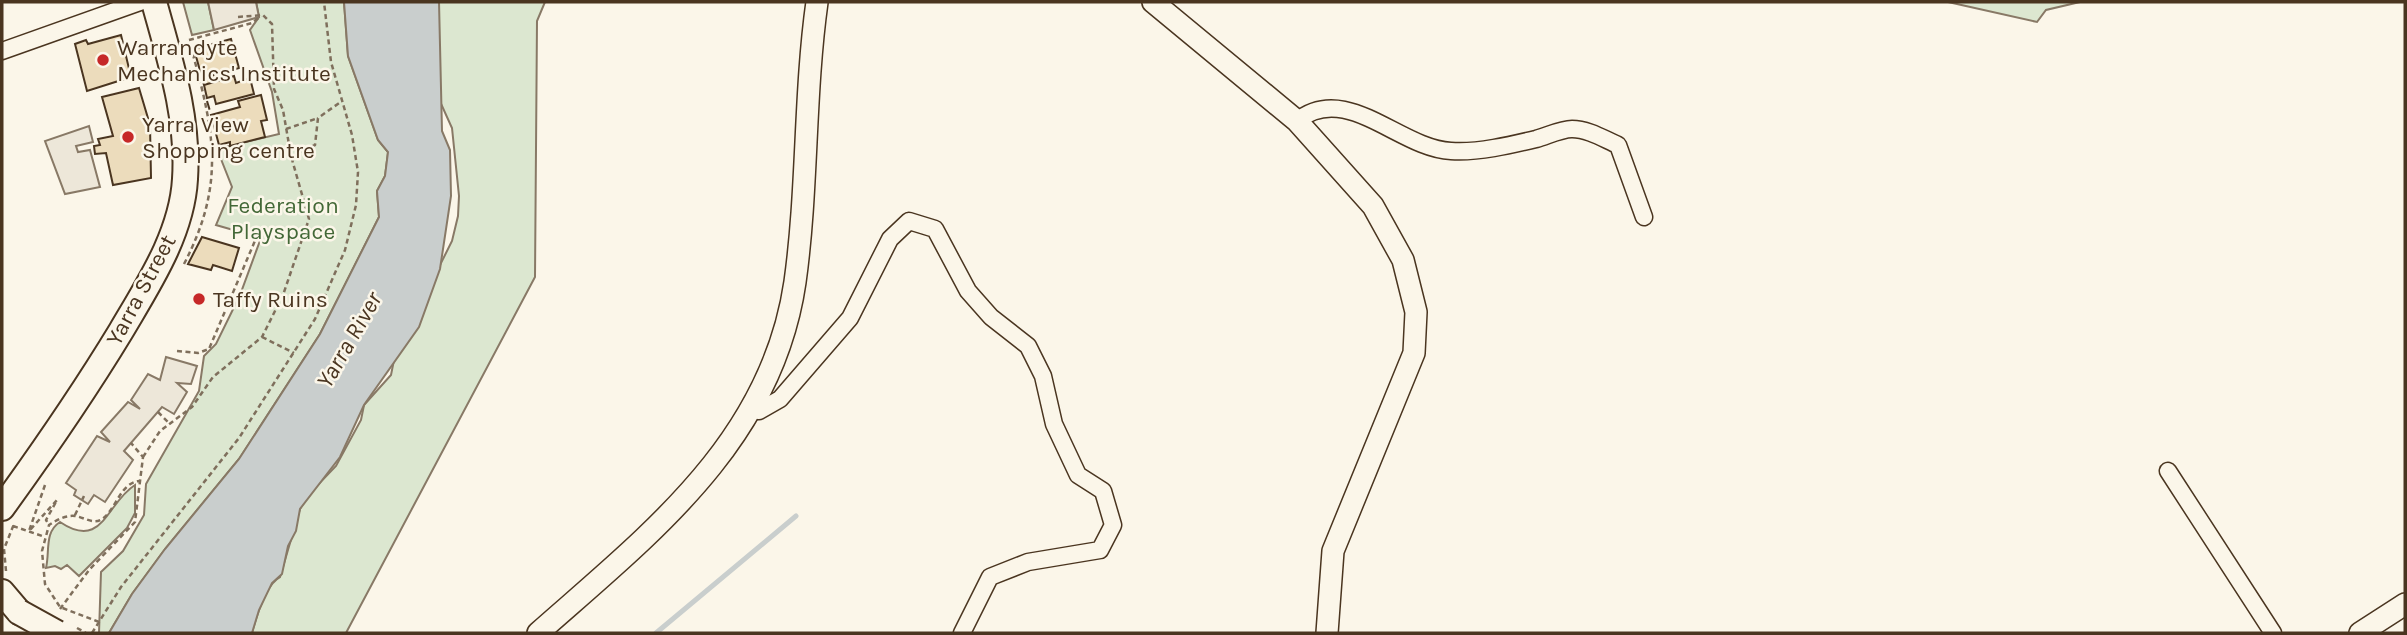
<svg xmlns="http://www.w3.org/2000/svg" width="2407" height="635" font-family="Karla,sans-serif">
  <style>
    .green { fill: #dce7d0; stroke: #887966; stroke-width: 2 }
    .parking { fill: #ede7d9; stroke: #887966; stroke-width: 2 }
    .water { fill: #c9cecd; stroke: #887966; stroke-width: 2 }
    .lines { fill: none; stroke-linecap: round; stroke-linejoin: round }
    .stream { stroke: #c9cecd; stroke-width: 5 }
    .building { fill: #ecdcbc; stroke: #4a3520; stroke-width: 2 }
    .street-casing { stroke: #4a3520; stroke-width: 19 }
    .secondary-casing { stroke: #4a3520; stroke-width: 24 }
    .primary-casing { stroke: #4a3520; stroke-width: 28 }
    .path { stroke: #7f6f5c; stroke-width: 2.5; stroke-dasharray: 5 3.5; stroke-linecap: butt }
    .street { stroke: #fbf6e9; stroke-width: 16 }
    .secondary { stroke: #fbf6e9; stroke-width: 21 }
    .primary { stroke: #fbf6e9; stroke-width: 24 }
    .primary-bridge-casing { stroke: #4a3520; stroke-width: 28; stroke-linecap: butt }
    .path-bridge { stroke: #7f6f5c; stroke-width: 2.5; stroke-dasharray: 5 3.5; stroke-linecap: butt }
    .primary-bridge { stroke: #fbf6e9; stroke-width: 24 }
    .fence { stroke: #4a3520; stroke-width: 2; stroke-dasharray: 9 3.5; stroke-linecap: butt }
    .poi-dot { fill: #c62828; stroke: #fbf6e9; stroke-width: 2.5 }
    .labels { text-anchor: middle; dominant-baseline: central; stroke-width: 5; stroke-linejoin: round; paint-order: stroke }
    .poi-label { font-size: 23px; fill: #4a3520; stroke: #fbf6e9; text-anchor: start }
    .park-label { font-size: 23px; fill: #436837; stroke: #fbf6e9 }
    .street-label { font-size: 23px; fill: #4a3520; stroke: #fbf6e9 }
    .water-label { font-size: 24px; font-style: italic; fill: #4a3520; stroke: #fbf6e9 }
  </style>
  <rect width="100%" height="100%" fill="#fbf6e9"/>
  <path class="green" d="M183,2H208L214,30L192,35Z
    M256,2H344L348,56L378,140L388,152L385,176L377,191L379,217L320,334L239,459L165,549L132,594L109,633H99L101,572L123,551L144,515L146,484L199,391L204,356L216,344L240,295L261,238L216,225L232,187L217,149L279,134L272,92L250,30L259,17Z
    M432,2H545L537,21L535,277L346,633H252C256,618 266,584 280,577L300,509L309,494L336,466L361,420L364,405L391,375L395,355L452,241L458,216L459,196L452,128L433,86Z
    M1948,2H2080L2046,10L2037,22Z
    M135,485V513L127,528L79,576L67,565L61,569L55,566L46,568C50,552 44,532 60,522C103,551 106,503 135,485Z"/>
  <path class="parking" d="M208,2H256L259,17L214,30Z
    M89,126L93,142L76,146L78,152L90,150L100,187L65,194L45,141Z
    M166,357L197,366L191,384L177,383L187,392L174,414L162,407L124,451L133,460L105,502L94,495L88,504L74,495L76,490L66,483L97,436L110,442L101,432L128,402L140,409L131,400L148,374L160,380Z"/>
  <path class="water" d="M344,2H439L442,131L450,150L451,196L440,269L419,327L364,405L340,457L300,509L296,531L288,546L282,574L272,583L259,610L252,633H109L132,594L165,549L239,459L320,334L379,217L377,191L385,176L388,152L378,140L348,56Z"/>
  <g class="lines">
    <path class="stream" d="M656,633L796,516"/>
  </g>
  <path class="building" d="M121,35L131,77L87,91L75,44L86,40L88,44Z
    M231,39L239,68L202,78L194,49Z
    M219,74L221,80L204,85L202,78Z
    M234,76L236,83L250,78L254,94L216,104L214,96L207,98L204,85Z
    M139,88L150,125L151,178L113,185L106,153L95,154L94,146L100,145L98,139L113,136L102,97Z
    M261,95L267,120L261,121L265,137L230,146V142L219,145L211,115L240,107L238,101Z
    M202,237L239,248L232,271L213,265L211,270L188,264Z"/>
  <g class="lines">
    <g class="street-casing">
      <path id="street" d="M2,51L140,2
        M1297,121C1346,81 1400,149 1451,151C1477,153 1511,145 1536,139C1547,136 1561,129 1572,129C1588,129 1604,139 1618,145L1644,217
        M752,409L759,411L780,399L850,318L890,239L909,221L935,229L968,291L991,317L1028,346L1043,376L1054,424L1078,475L1103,491L1113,525L1100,550L1028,562L990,577L962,633
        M2168,471L2273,633"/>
    </g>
    <g class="secondary-casing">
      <path id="secondary" d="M1153,2L1297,121L1373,206L1403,260L1416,312L1414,353L1333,551L1327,633
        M538,633C650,534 772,441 795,282C808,189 804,95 817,2
        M2360,633L2405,604"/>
    </g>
    <g class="primary-casing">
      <path id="primary" d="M2,508C44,450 84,392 121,331C148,285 182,234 185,179C189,118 170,60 154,2
        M2,592L19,612"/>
    </g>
    <path class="path" d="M238,17L263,15L272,24L274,89L283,110L291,156L315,145L318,118L342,101
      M189,40L252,23L261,16
      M286,129L318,118
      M184,264C225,185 215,134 192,51
      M262,337L294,353
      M177,351L198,353L209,349L257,236
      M158,412L170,424
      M143,457L160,431L192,407L213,377L262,337L283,295L309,219L291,156
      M45,485L29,531L57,500L46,520L49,525
      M75,515L84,496
      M13,526L45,537
      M6,571L4,549L14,524
      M60,609L89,570L135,522L143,457L131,443
      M99,622L60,607L45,584L42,551L49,525C57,520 65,515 75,516C84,517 93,525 102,519C116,510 120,483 139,481
      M92,633L121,587L239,438L315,319L345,250L356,205L358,172L352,135L331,62L324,2"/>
    <use href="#street" class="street"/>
    <use href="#secondary" class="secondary"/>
    <use href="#primary" class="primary"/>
    <g class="primary-bridge-casing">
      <path id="primary-bridge" d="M19,612L57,633"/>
    </g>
    <path class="path-bridge" d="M77,628L86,633"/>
    <use href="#primary-bridge" class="primary-bridge"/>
    <path class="fence" d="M207,101L210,111"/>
  </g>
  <g class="poi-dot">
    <circle cx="103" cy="60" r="7"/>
    <circle cx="128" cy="137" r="7"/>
    <circle cx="199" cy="299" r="7"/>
  </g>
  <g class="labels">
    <g class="poi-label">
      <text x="117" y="47">Warrandyte<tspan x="117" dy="26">Mechanics' Institute</tspan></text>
      <text x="142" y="124">Yarra View<tspan x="142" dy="26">Shopping centre</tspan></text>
      <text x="213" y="299">Taffy Ruins</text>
    </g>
    <g class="park-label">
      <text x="283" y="205">Federation<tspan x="283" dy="26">Playspace</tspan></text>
    </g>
    <g class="street-label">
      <text transform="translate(141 290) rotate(-62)">Yarra Street</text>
    </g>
    <g class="water-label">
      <text transform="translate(349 340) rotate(-60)">Yarra River</text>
    </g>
  </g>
  <rect width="2407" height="635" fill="none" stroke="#4a3520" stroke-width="7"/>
</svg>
